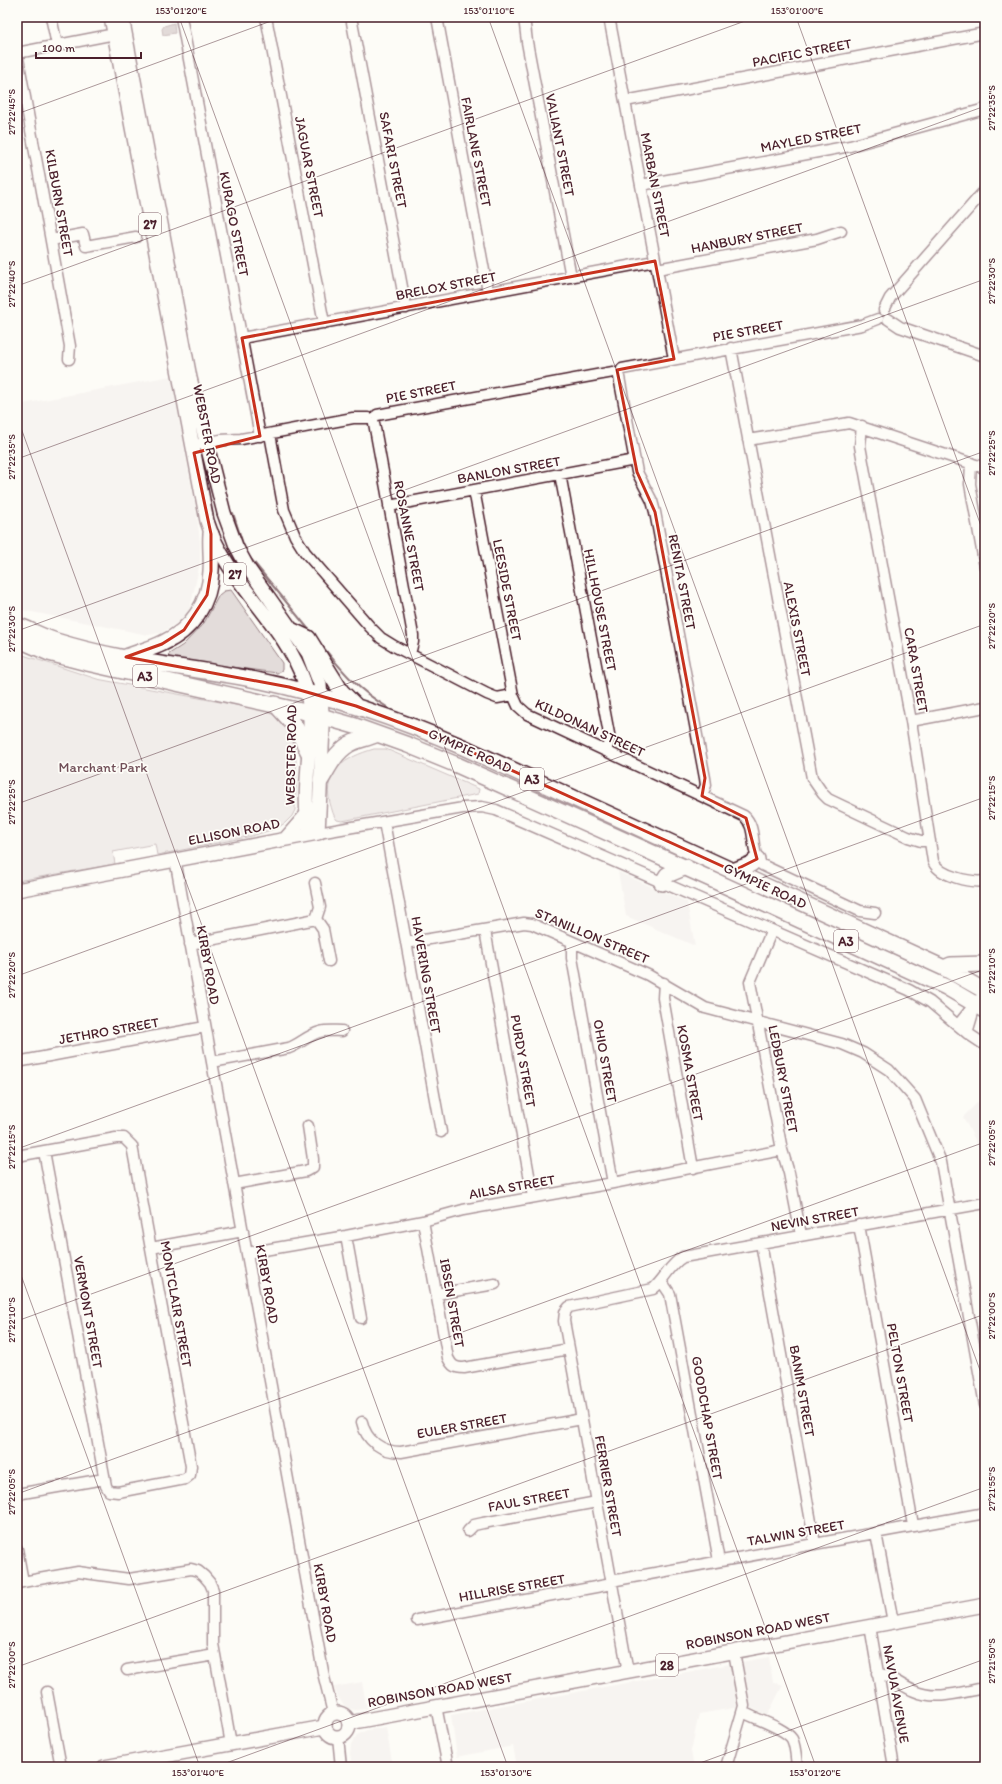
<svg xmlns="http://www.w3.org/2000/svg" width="1002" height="1784" font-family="Itim,sans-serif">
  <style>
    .built { fill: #f0ece8 }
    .green { fill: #e3dcda; stroke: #967e82 }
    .water { fill: #c0b1b1; stroke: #91777b }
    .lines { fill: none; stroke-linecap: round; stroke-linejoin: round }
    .stream { stroke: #91777b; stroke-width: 2 }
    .minor-casing { stroke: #4a1f2b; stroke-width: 13 }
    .major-casing { stroke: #4a1f2b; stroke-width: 16 }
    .highway-casing { stroke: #4a1f2b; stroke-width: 18 }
    .minor { stroke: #fdfcf7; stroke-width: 10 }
    .major { stroke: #fdfcf7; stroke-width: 13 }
    .highway { stroke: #fdfcf7; stroke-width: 15 }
    .marked { fill: none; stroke: #c8321e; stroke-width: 3; stroke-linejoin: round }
    .ticks { fill: none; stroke: #4a1f2b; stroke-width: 1; stroke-opacity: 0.45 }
    .labels { text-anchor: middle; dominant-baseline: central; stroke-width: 3.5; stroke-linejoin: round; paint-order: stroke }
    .shield { fill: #fdfcf7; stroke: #806168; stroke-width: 1 }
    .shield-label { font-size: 13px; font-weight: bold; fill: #4a1f2b }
    .street-label { font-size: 14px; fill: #4a1f2b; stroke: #fdfcf7 }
    .park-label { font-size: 14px; fill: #704e57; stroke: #fdfcf7 }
    .neatline { fill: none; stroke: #4a1f2b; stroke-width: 1.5 }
    .ticks-label { font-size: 10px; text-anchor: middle; fill: #4a1f2b }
  </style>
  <rect width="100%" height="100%" fill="#fdfcf7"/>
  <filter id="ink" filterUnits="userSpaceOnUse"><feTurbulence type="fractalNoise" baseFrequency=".025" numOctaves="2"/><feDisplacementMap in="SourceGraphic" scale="8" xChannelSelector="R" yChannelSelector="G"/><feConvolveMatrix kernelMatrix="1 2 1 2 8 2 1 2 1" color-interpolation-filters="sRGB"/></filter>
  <g filter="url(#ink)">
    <path class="built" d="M533,17H572L535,24Z
      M171,376L197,515L200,542V563L190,609L183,619L161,633L148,635L17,609V405Z
      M618,872L687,902L695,946L626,916Z
      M985,1095V1154L983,1155L963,1117Z
      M769,1657L773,1682L783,1685L767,1716L754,1709L734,1708L699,1714L691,1751L694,1767H517L513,1746L457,1757L451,1715Z
      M362,1682L367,1709L356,1710L349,1709L343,1704L337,1696L334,1687Z
      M386,1727L393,1767H352L350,1754L351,1744L357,1735L367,1730Z"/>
    <path class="green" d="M231,590L282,663V670L277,673L171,659L168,657L169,654L183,645L204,623L219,595L224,591Z
      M17,653L97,679L263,710C268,713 274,714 278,717C302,734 296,784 295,810L292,816L285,823L277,828L252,836L157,855L155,844L113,852L115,864L17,881Z
      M374,749H386L479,789L478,794L342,821L337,820C333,816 332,809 330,803C322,771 346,757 374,749Z"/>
    <path class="water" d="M174,23L175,33L163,35L162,29L164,26Z"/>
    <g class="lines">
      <path class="stream" d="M233,513L245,550L251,559L310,631
        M319,642C341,669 356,689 387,707"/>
      <g class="minor-casing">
        <path id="minor" d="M51,17L57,45
          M181,17L260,436
          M266,17L324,323
          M351,17L406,308
          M437,17L488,292
          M524,17L527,42L571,277
          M609,17L674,359
          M17,53L70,346L69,359
          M17,53L120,33
          M625,101L985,33
          M641,185L850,146L985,109
          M51,240L83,234L86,246L136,237
          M657,269L817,239L841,231
          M884,310L890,298L985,190
          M888,319L900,327L985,356
          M242,338L655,261
          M731,348L812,778L823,794L828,799L908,837L921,841H930
          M622,369L862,325L878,319
          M619,377L637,472L652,501L655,512L705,778L706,785L702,796
          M377,415L613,372
          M374,423L413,635V642L410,654
          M862,426L860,446L911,721L933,861C938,876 971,883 985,881
          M270,434L284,510L295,536L305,552L370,627L381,638L394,646L487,694L497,698L513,695
          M748,440L849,423L985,468
          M200,444L220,440L241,439L353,418H368
          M971,463L970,484L985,567
          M560,474L609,734V742L606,751
          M474,490L513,695L518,706L527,714L744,816C758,828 749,852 762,865L860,911L875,913
          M389,506L635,460
          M911,721L985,707
          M384,822L441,1132
          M318,833L463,808L482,807L496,810L909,990L930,1002L967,1033L985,1045
          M175,859L324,1677L333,1713
          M315,883L320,907L316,919L323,929L329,961
          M485,930L533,1197
          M772,930L750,982L782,1150L789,1173L801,1235
          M406,943L524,923L532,924L648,975L705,1008L842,1044L863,1053L889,1070L915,1099L929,1133L941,1162L985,1405
          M572,943V958L613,1183
          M190,944L316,919
          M664,983L663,998L693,1168
          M958,1025L978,1000
          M967,1033L975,1006
          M17,1062L205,1027
          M212,1062L289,1048C300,1044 308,1035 320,1032C327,1030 334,1031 342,1031
          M17,1156L116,1138H124L132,1146L191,1466L190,1475L185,1479L118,1492L109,1491L106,1486L44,1151
          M234,1184L306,1171L313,1167V1159L308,1126
          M423,1221L448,1358C452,1366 455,1368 464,1368L569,1349
          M859,1225L913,1525
          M346,1236L361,1318
          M761,1243L815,1544
          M151,1248L243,1231
          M247,1253L346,1236L423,1221L463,1210L613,1183L782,1150
          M662,1282L670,1294L719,1561
          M437,1294L495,1284
          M362,1422C366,1441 382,1452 401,1452L582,1419
          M17,1494L104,1479
          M468,1531L474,1525L483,1523L597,1502
          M876,1533L893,1622
          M17,1549L23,1582
          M611,1581L985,1513
          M17,1583L78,1572L129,1579L191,1569L198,1571L204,1576L210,1583L213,1590V1644L231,1744
          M417,1620L612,1584
          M870,1626L894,1767
          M127,1670L215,1655
          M628,1672L564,1321L565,1312L569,1307L653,1289C665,1279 670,1264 683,1257L985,1203
          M877,1673C891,1676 900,1685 914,1691C936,1701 962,1692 985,1688
          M47,1692L61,1767
          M436,1706L448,1767
          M743,1712C755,1719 785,1728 792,1739C796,1747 796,1759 797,1767
          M338,1737L341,1767
          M726,1767L744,1706L734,1652"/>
      </g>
      <g class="major-casing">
        <path id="major" d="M111,17L207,521C226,582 283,621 304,681C320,730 298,786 310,834
          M286,838L307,814
          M17,890L318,833L323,727L320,684L308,653L248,568L236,546L224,513L190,378L122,17
          M325 1725a12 12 0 1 1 24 0a12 12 0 1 1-24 0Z
          M349,1723L985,1605
          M104,1767L324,1727"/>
      </g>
      <g class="highway-casing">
        <path id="highway" d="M17,625C30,630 43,637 56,641C122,662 193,667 261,681C331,696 399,719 465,748L944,968L985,991
          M293,631L308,638L341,691L355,705
          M17,639L49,653L87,663L310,713L355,726L408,745L457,765L715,881L911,971L946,987L985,1010
          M126,657C138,652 151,649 163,643C192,630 210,602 211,571C212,558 210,546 211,534
          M275,704L295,726L309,753
          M321,780C330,765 337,749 354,742C362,739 369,738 377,734
          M733,871L751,864L757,859
          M662,883L667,875L686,867
          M944,968L951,965L985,964"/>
      </g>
      <use href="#minor" class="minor"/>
      <use href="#major" class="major"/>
      <use href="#highway" class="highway"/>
    </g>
  </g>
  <path d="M0 0H1002V1784H0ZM655,261L674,359L617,370L637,472L655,512L705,778L702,796L746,818L757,859L733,871L443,739L356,706L289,687L126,657L162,644L184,630L207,595L211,571V534L194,453L260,436L242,338Z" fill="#fdfcf7" fill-opacity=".55" fill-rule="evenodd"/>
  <path class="marked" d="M655,261L674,359L617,370L637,472L655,512L705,778L702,796L746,818L757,859L733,871L443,739L356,706L289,687L126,657L162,644L184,630L207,595L211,571V534L194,453L260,436L242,338Z"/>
  <path class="ticks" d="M179,17L816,1767M488,17L985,1384M796,17L985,537M17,114L282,17M17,286L756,17M17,417L508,1767M17,459L985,106M17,631L985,279M17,804L985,451M17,976L985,624M17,1149L985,797M17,1264L200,1767M17,1321L985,969M17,1494L985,1142M17,1667L985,1314M215,1767L985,1487M689,1767L985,1659"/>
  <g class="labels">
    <g class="shield">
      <rect x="139" y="213" width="22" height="22" rx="3"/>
      <rect x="224" y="563" width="22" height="22" rx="3"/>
      <rect x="133" y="665" width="24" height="22" rx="3"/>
      <rect x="520" y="768" width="24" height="22" rx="3"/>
      <rect x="834" y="930" width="24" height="22" rx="3"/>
      <rect x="656" y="1654" width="22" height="22" rx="3"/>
    </g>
    <g class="shield-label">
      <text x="150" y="224">27</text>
      <text x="235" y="574">27</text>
      <text x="145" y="676">A3</text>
      <text x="532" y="779">A3</text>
      <text x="846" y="941">A3</text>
      <text x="667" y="1665">28</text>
    </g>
    <g class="street-label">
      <text transform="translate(802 53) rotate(-11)">PACIFIC STREET</text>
      <text transform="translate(811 138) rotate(-11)">MAYLED STREET</text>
      <text transform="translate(560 145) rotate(79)">VALIANT STREET</text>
      <text transform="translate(476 152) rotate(79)">FAIRLANE STREET</text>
      <text transform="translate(393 160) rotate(79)">SAFARI STREET</text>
      <text transform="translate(309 167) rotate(79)">JAGUAR STREET</text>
      <text transform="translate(655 185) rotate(79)">MARBAN STREET</text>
      <text transform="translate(59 203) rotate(80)">KILBURN STREET</text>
      <text transform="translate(234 224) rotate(79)">KURAGO STREET</text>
      <text transform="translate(747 238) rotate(-11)">HANBURY STREET</text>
      <text transform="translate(446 286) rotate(-11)">BRELOX STREET</text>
      <text transform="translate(748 331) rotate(-10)">PIE STREET</text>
      <text transform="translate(421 392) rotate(-11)">PIE STREET</text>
      <text transform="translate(207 434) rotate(79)">WEBSTER ROAD</text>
      <text transform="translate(509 470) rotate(-10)">BANLON STREET</text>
      <text transform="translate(409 536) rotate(79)">ROSANNE STREET</text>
      <text transform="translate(682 582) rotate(79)">RENITA STREET</text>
      <text transform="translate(507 590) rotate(79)">LEESIDE STREET</text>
      <text transform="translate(600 610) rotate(79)">HILLHOUSE STREET</text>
      <text transform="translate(797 629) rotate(79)">ALEXIS STREET</text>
      <text transform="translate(916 670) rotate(80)">CARA STREET</text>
      <text transform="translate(590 728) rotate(25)">KILDONAN STREET</text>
      <text transform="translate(470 751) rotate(24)">GYMPIE ROAD</text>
      <text transform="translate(291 755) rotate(-89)">WEBSTER ROAD</text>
      <text transform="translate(234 832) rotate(-11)">ELLISON ROAD</text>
      <text transform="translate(765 886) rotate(25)">GYMPIE ROAD</text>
      <text transform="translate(592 936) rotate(23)">STANILLON STREET</text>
      <text transform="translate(208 965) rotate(80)">KIRBY ROAD</text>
      <text transform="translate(426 975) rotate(80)">HAVERING STREET</text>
      <text transform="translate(109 1031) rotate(-10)">JETHRO STREET</text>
      <text transform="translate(523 1061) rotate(80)">PURDY STREET</text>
      <text transform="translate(605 1061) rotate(80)">OHIO STREET</text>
      <text transform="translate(690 1073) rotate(80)">KOSMA STREET</text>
      <text transform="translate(783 1079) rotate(79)">LEDBURY STREET</text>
      <text transform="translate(512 1187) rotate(-10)">AILSA STREET</text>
      <text transform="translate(815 1219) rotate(-10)">NEVIN STREET</text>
      <text transform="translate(267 1284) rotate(80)">KIRBY ROAD</text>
      <text transform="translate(452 1303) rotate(80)">IBSEN STREET</text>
      <text transform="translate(176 1304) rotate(80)">MONTCLAIR STREET</text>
      <text transform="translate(88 1312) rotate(80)">VERMONT STREET</text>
      <text transform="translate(900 1373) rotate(80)">PELTON STREET</text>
      <text transform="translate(802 1391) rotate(80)">BANIM STREET</text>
      <text transform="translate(707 1418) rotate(80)">GOODCHAP STREET</text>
      <text transform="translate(462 1426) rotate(-10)">EULER STREET</text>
      <text transform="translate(608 1486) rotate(80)">FERRIER STREET</text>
      <text transform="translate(529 1500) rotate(-10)">FAUL STREET</text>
      <text transform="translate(796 1533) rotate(-10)">TALWIN STREET</text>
      <text transform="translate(512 1588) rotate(-10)">HILLRISE STREET</text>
      <text transform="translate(325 1603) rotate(80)">KIRBY ROAD</text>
      <text transform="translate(758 1631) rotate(-11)">ROBINSON ROAD WEST</text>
      <text transform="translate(440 1690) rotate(-10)">ROBINSON ROAD WEST</text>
      <text transform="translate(896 1694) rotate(80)">NAVUA AVENUE</text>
    </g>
    <g class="park-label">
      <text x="103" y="767">Marchant Park</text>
    </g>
  </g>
  <rect width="1002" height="1784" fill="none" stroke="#fdfcf7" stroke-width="44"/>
  <path d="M36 52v6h105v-6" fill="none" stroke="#4a1f2b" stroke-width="2"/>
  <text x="42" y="52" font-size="12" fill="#4a1f2b" stroke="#fdfcf7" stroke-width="3" paint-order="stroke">100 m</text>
  <rect x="22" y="22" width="958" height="1740" class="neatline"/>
  <g class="ticks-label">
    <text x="181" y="14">153°01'20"E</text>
    <text x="489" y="14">153°01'10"E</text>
    <text x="797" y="14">153°01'00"E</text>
    <text transform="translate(991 108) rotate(-90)" y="4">27°22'35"S</text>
    <text transform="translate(11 112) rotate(-90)" y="4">27°22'45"S</text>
    <text transform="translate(991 281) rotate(-90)" y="4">27°22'30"S</text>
    <text transform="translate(11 284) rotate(-90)" y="4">27°22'40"S</text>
    <text transform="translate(991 453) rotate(-90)" y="4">27°22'25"S</text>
    <text transform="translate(11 457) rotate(-90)" y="4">27°22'35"S</text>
    <text transform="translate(991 626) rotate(-90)" y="4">27°22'20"S</text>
    <text transform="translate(11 629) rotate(-90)" y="4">27°22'30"S</text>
    <text transform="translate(991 798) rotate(-90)" y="4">27°22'15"S</text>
    <text transform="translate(11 802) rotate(-90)" y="4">27°22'25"S</text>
    <text transform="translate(991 971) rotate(-90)" y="4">27°22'10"S</text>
    <text transform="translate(11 975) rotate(-90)" y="4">27°22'20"S</text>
    <text transform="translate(991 1143) rotate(-90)" y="4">27°22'05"S</text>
    <text transform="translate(11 1147) rotate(-90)" y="4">27°22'15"S</text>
    <text transform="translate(991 1316) rotate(-90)" y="4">27°22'00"S</text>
    <text transform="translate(11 1320) rotate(-90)" y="4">27°22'10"S</text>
    <text transform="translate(991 1489) rotate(-90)" y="4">27°21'55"S</text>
    <text transform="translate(11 1492) rotate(-90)" y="4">27°22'05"S</text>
    <text transform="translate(991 1661) rotate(-90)" y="4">27°21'50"S</text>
    <text transform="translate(11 1665) rotate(-90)" y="4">27°22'00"S</text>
    <text x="198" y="1776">153°01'40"E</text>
    <text x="506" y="1776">153°01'30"E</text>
    <text x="815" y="1776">153°01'20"E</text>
  </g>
</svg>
